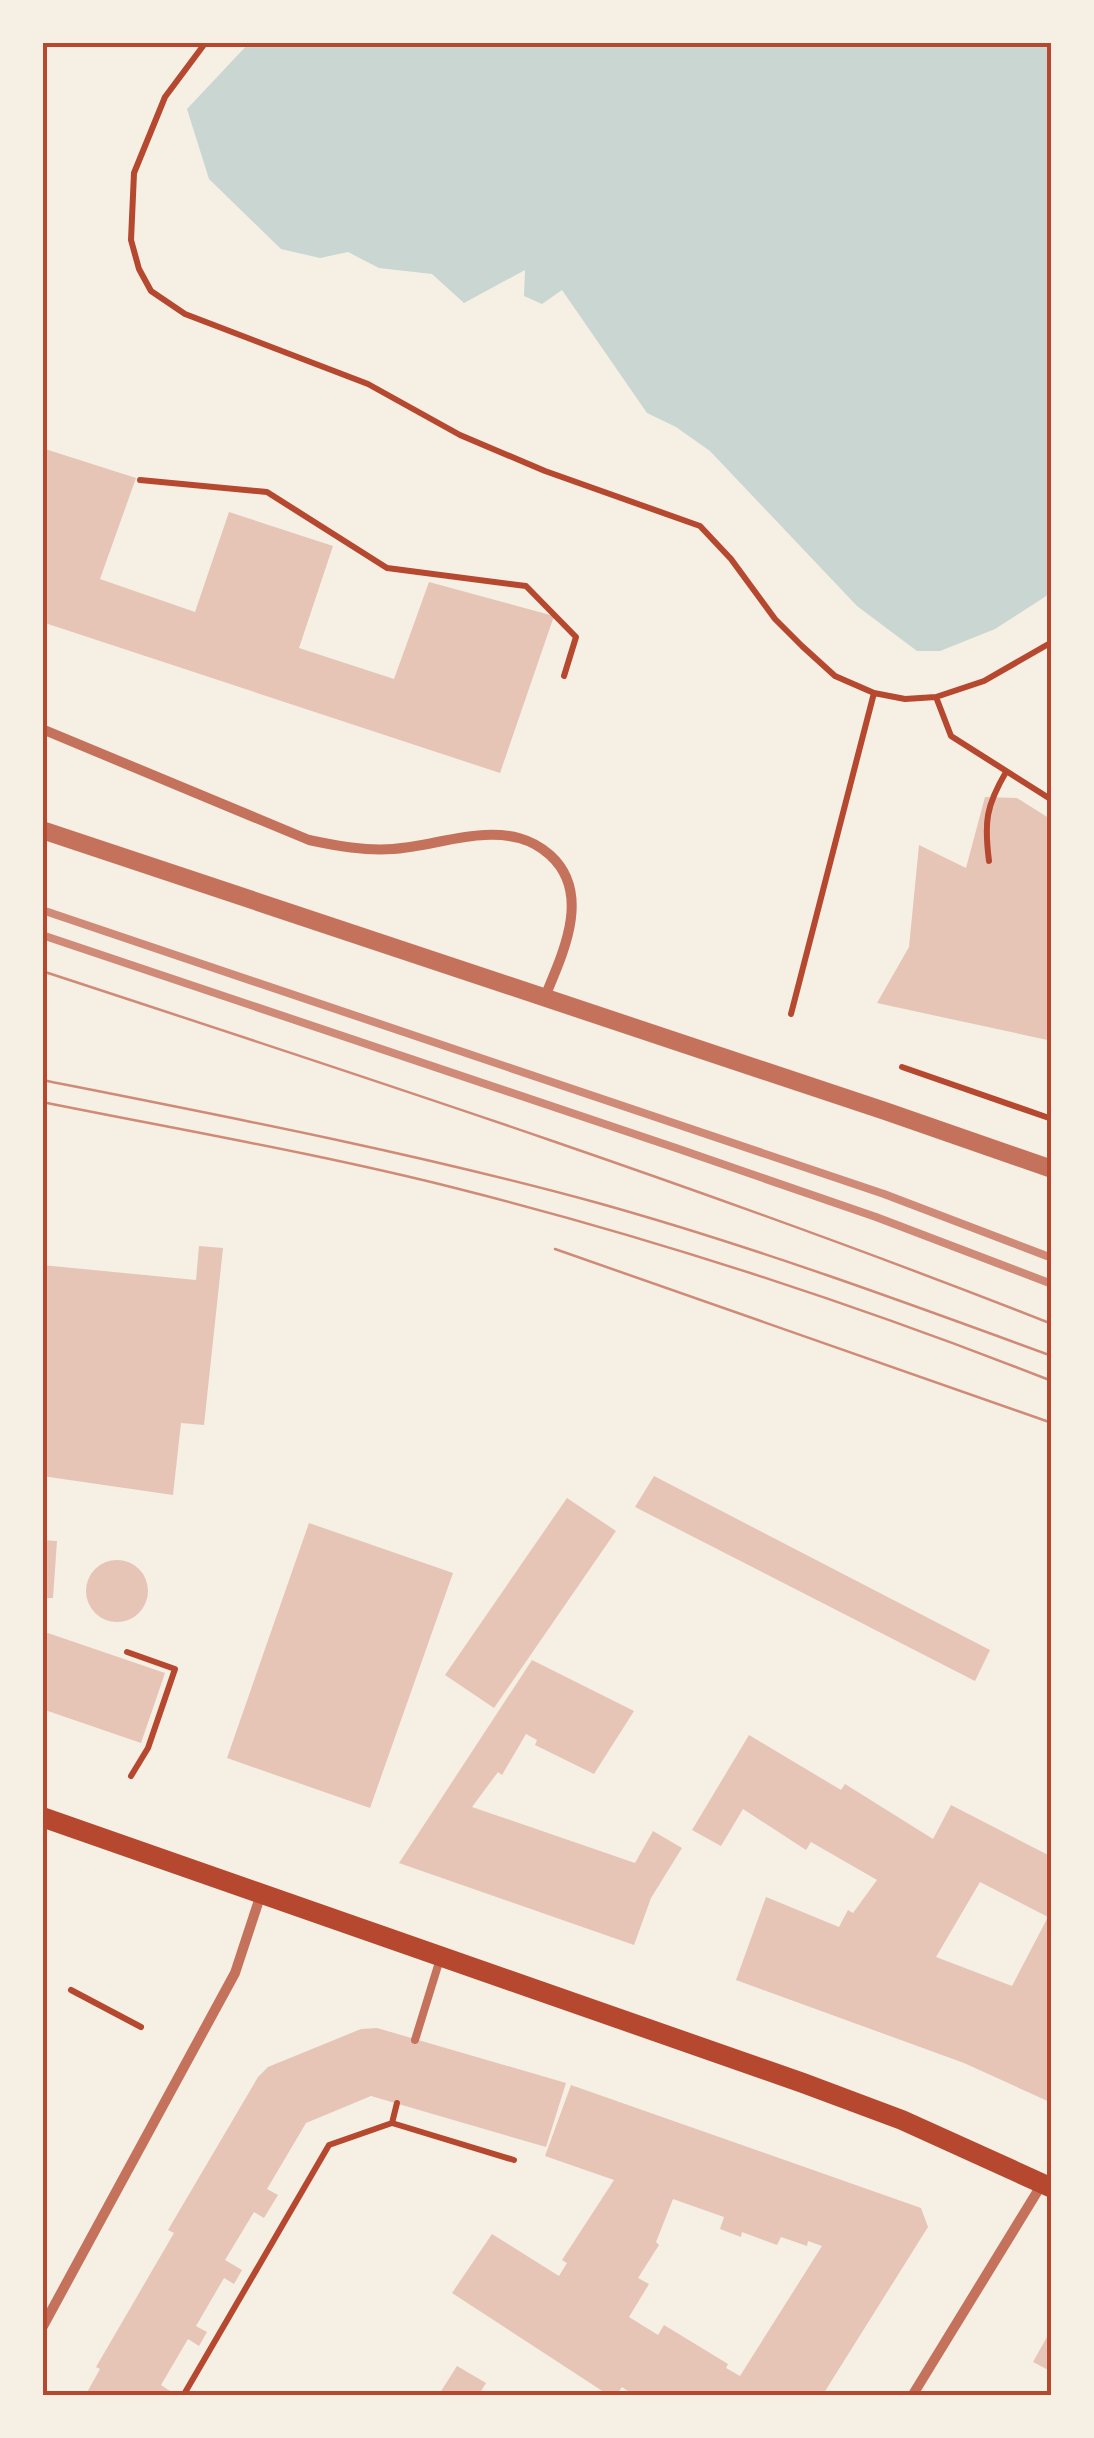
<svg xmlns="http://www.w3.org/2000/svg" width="1094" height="2438" font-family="Jost,sans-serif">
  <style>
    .water { fill: #c9d6d2 }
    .building { fill: #e6c5b7; fill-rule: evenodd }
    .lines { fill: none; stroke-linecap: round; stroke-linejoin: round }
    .path { stroke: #b5482f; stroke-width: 6 }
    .service { stroke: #c5725c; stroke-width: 8 }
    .minor { stroke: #c5725c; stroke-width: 10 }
    .tertiary { stroke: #c5725c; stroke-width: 18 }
    .secondary { stroke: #b5482f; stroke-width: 20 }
    .tram { stroke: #cf8b77; stroke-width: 2.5 }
    .rail { stroke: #cf8b77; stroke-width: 8 }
    .neatline { fill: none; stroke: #b5482f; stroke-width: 4 }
  </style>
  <rect width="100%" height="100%" fill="#f6efe4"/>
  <path class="water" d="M250,42L1051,43V593L995,629L940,651H917L857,606L710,451L676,427L647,413L562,290L542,304L524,296L525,270L464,303L432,274L379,268L348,252L320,258L281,249L209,179L187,109Z"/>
  <path class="building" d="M42,448L136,478L100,579L195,612L229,512L333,546L299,648L394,679L429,582L554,616L500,773L42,622Z
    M985,797L1017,798L1052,820V1041L877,1003L909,947L919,845L966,868Z
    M199,1246L223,1248L204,1425L181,1423L173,1495L42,1476V1265L196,1280Z
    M654,1476L990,1650L975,1681L635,1507Z
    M567,1498L616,1531L494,1708L445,1675Z
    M309,1523L453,1573L370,1808L227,1758Z
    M42,1540L57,1541L53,1598H42Z
    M86 1591a31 31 0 1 1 62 0a31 31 0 1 1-62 0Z
    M42,1631L165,1673L141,1743L42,1709Z
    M532,1660L634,1711L594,1774L535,1745L537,1740L526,1734L502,1775L498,1772L472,1807L635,1863L653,1831L682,1848L651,1898L634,1945L399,1863Z
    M749,1735L841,1790L845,1784L933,1839L951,1805L1052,1857V2103L964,2063L736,1980L766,1897L839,1927L848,1910L853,1913L877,1880L811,1842L806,1850L743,1809L721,1846L692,1830ZM980,1882L1048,1917L1012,1986L936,1957Z
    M377,2028L566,2083L546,2147L371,2096L306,2123L267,2189L278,2195L264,2218L254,2212L225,2260L242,2270L234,2284L224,2278L196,2326L207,2332L199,2346L188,2339L161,2385L173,2393L171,2396H85L100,2369L96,2367L174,2233L168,2230L258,2077L268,2067L361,2029Z
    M571,2085L921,2208L928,2227L822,2396H635L622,2387L616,2396H610L452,2293L492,2234L559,2276L567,2263L562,2260L614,2180L545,2156ZM673,2199L724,2217L720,2229L741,2237L742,2232L777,2245L781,2237L807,2246L808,2241L822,2246L740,2376L726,2368L728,2364L664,2325L658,2335L629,2317L649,2284L638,2278L659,2245L656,2242Z
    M1052,2328V2372L1033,2362Z
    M457,2366L486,2383L478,2396H438Z"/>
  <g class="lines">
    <path class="path" d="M206,42L165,97L134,173L131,240L139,269L151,291L185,314L368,384L460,435L545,471L700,526L731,559L775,619L802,646L835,676L874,693L905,699L936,697L984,681L1052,642
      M140,480L267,492L387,568L526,586L576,637L564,676
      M936,697L951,736L1052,800
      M989,861C984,822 986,806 1006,772
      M791,1014L874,693
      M902,1067L1052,1119
      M127,1652L175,1669L148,1748L131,1776
      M71,1990L141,2027
      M392,2123L397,2103
      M183,2396L329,2145L392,2123L514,2160"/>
    <path class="service" d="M415,2040L440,1959"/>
    <path class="minor" d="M42,729L309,840C337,846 365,851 393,849C424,847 455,836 485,835C510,834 531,838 550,855C593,894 562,955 544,999
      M42,2328L235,1973L261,1894
      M912,2396L1042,2184"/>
    <path class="tertiary" d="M42,830L885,1111L1052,1169"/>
    <path class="secondary" d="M42,1817L803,2083L902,2120L1052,2188"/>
    <path class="tram" d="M42,971C381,1082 720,1193 1052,1324
      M42,1080C229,1117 415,1153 598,1203C752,1246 902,1301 1052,1356
      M42,1102C181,1130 321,1154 459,1189C661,1240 858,1305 1052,1381
      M555,1249L1052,1423"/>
    <path class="rail" d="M42,910L884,1194L1052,1258
      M42,935L676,1148L876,1217L1052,1284"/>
  </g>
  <rect width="1094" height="2438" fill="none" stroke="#f6efe4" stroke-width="90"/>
  <rect x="45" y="45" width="1004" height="2348" class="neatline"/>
</svg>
